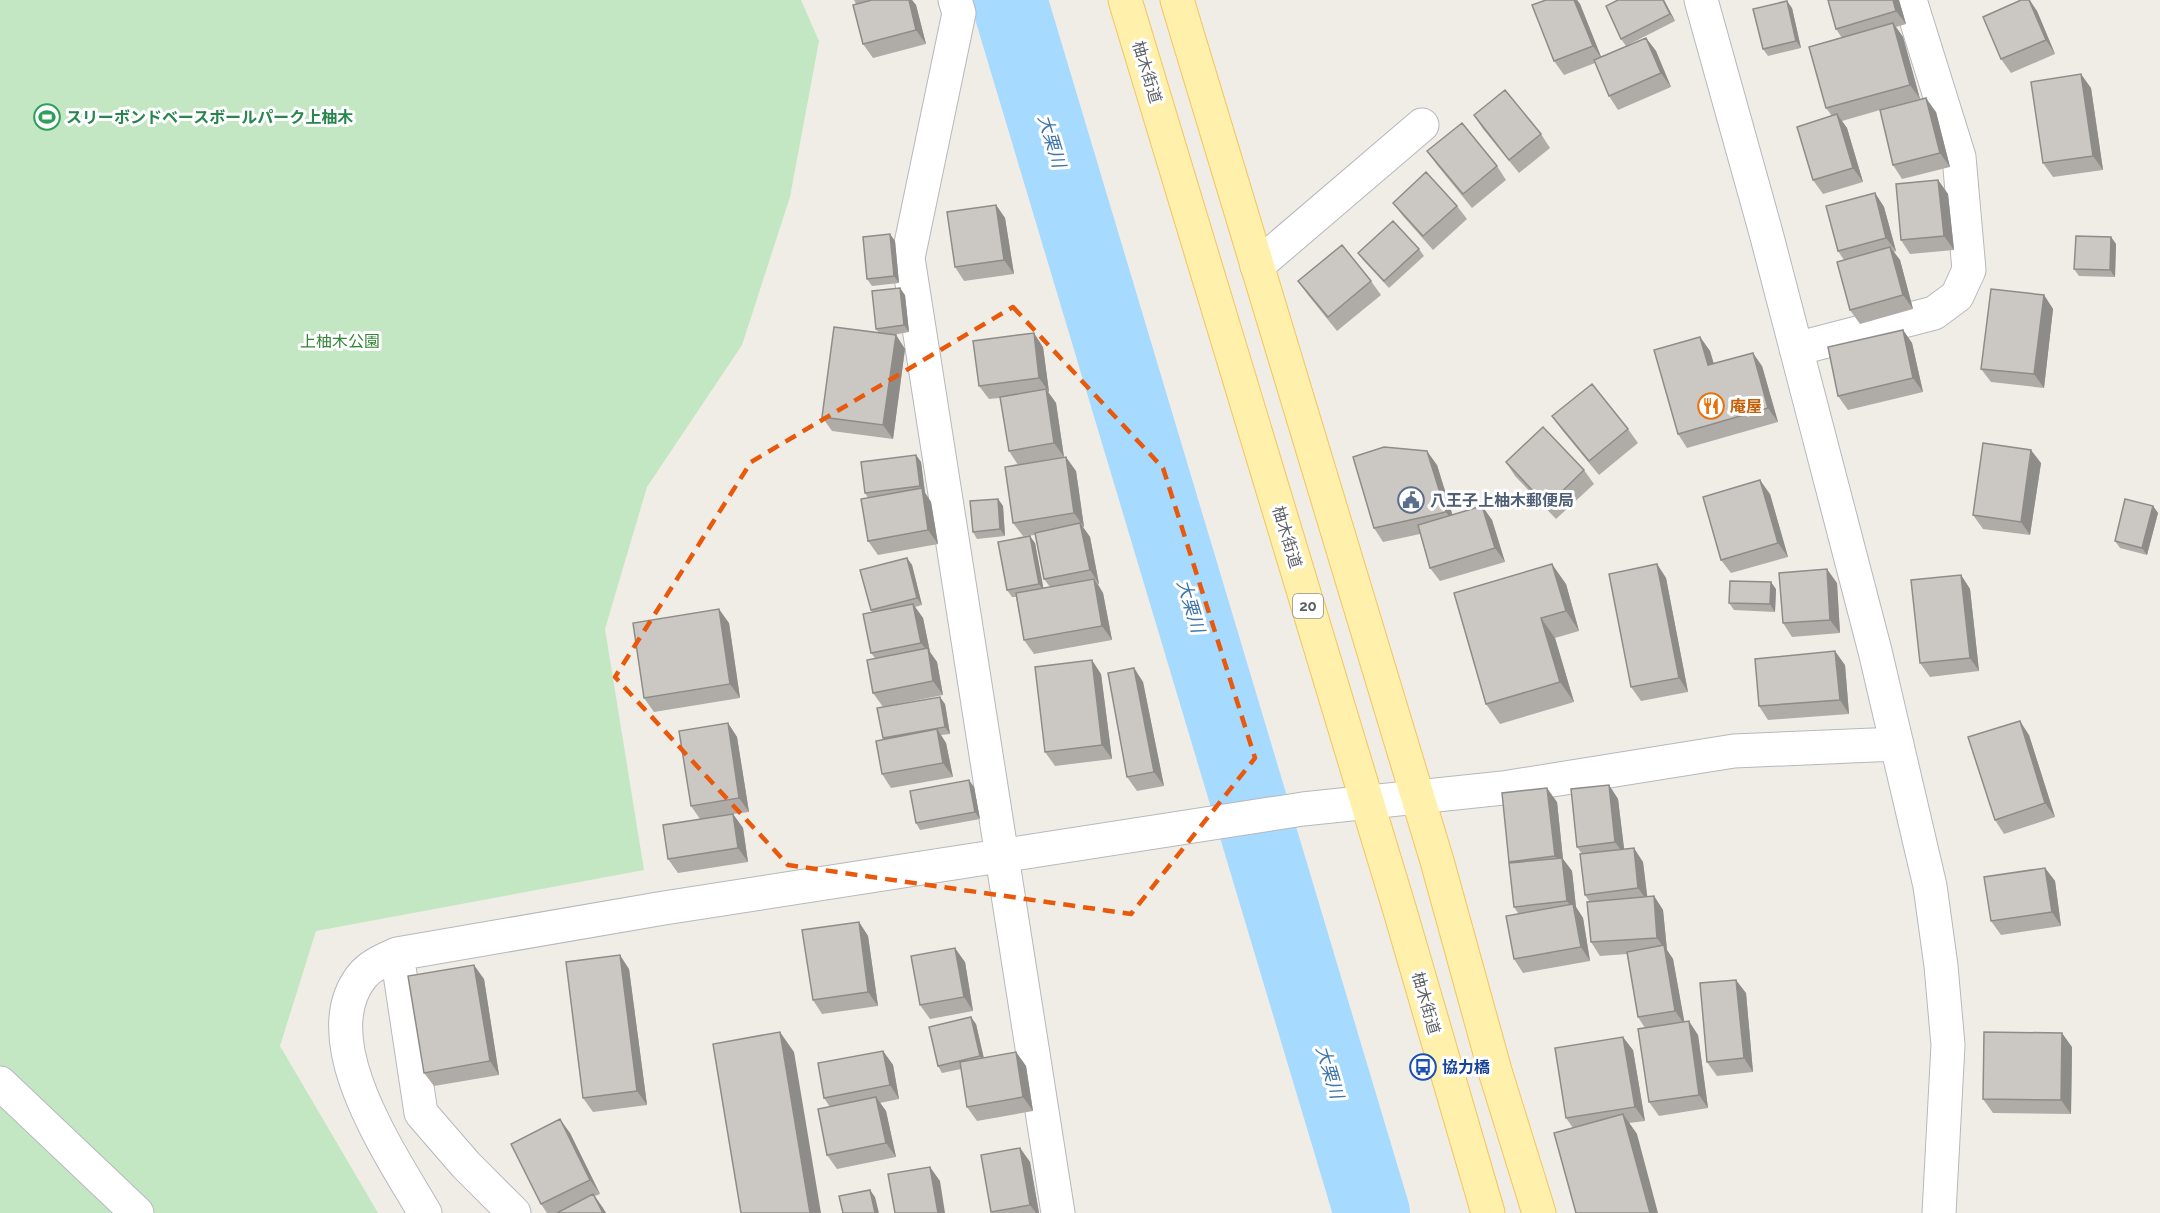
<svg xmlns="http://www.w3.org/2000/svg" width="2160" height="1213" font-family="Raleway,'Noto Sans JP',sans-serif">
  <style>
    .green { fill: #c3e7c2 }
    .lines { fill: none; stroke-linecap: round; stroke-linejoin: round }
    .river { stroke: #a6daff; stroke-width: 76 }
    .minor-casing { stroke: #b6b8bc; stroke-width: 35 }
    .major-casing { stroke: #f3c55c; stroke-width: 35 }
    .minor { stroke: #fff; stroke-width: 33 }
    .major { stroke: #fff0ab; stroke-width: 33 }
    .wall { fill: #afaca8 }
    .shaded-wall { fill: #8e8c88 }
    .building { fill: #cbc8c3; stroke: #8e8c88; stroke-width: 1.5 }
    .marked { fill: none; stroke: #e8590c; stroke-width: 4.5; stroke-dasharray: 12 8; stroke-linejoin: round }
    .labels { text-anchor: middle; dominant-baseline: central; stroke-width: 6; stroke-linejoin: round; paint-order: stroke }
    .shield { fill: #fff; stroke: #8e9094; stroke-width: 1.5 }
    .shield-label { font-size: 15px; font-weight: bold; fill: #5d6166 }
    .street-label { font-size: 16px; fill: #5d6166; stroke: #fff }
    .leisure-label { font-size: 16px; font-weight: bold; fill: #27864d; stroke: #fff; text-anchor: start }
    .park-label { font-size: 16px; fill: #348637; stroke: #fff }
    .food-label { font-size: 16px; font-weight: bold; fill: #c56008; stroke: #fff; text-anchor: start }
    .service-label { font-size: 16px; font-weight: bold; fill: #4e5e75; stroke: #fff; text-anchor: start }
    .transit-label { font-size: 16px; font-weight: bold; fill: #164399; stroke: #fff; text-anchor: start }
    .water-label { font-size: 18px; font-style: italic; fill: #3e75aa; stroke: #fff }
  </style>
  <rect width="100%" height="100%" fill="#f0ede6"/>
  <path class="green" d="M0,0H801L819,41L790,197L742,345L647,487L605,629L644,870L316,931L280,1046L378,1213H0Z"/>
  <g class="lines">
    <path class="river" d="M1009,0L1372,1213"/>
    <g class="minor-casing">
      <path id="minor" d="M955,0L959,13L908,258L1058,1213
        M1701,0L1766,233L1875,651L1930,886L1941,966L1948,1045L1939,1213
        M1257,266L1422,125
        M1796,349L1934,313L1957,296L1969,270L1959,157L1910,0
        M397,954L421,1113L466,1165L514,1213
        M0,1083L137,1213
        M425,1213C392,1156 311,1040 362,976C371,965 384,960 397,954L664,908L1303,809L1503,788L1734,751L1897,744"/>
    </g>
    <g class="major-casing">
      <path id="major" d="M1125,0L1400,911L1488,1213
        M1177,0L1437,861L1495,1071L1539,1213"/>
    </g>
    <use href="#minor" class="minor"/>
    <use href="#major" class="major"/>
  </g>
  <path class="wall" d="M854,0H912L916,5L926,44L873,58L863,44L856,4Z
    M1546,0H1577L1580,4L1601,57L1646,38L1656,51L1671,87L1618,110L1609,96L1595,63L1564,75L1554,61Z
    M1664,0L1675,21L1626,46L1621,39Z
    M1899,0L1906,24L1896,27L1903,37L1920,99L1890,107L1936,112L1950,167L1902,179L1893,165L1880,110L1842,121L1847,128L1863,182L1823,194L1813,180L1832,116L1826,108L1842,38L1836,29Z
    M2021,0H2030L2037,11L2055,54L2011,73L2001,59Z
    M1792,8L1801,48L1768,56L1763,49Z
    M2091,88L2103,170L2053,177L2043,163Z
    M1474,115L1541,134L1550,148L1519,173L1483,129Z
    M1427,151L1497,166L1506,180L1472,208L1437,165Z
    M1938,180L1948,194L1954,250L1910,254L1901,240Z
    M1875,193L1884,207L1896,251L1894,252L1900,260L1913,309L1860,324L1850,310L1844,260L1838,251Z
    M1393,203L1457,206L1467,219L1433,250L1403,216Z
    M996,205L1005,218L1014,274L964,281L955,267Z
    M2111,237L2116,244L2115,277L2079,276L2074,269Z
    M895,241L899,283L872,286L867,279Z
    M1419,249L1424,256L1389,288L1363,260L1358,253Z
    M1298,281H1371L1381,295L1337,331L1308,295Z
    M905,295L909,332L892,335H896L905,349L893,439L832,431L822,417L879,333L876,329Z
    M2044,295L2053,309L2044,388L1991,382L1981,369Z
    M1903,330L1912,343L1923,392L1848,410L1838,396Z
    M1700,337L1710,351L1714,364L1762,366L1778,422L1687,448L1678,434Z
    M1043,347L1049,392H1048L1056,403L1064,457L1029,463L1076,471L1084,527H1083L1090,537L1099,584H1098L1103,593L1112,640L1034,654L1024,640L1016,597H1012L1007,590L1035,543L1043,588L1050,587L1044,579L1035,535L1023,536L1013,523L1018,465L1009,451L1000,398L989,399L979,386Z
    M1552,416L1628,429L1638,443L1599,475L1562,430Z
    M916,455L921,462L925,493L931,502L938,544L878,555L868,541V498L865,493Z
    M1506,462L1584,470L1594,484L1556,519L1515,476Z
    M2041,463L2030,535L1983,529L1973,515Z
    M1437,465L1452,515L1482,506L1492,520L1505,562L1440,581L1430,568L1420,534L1383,542L1374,528Z
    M1770,494L1788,557L1731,573L1721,560Z
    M998,499L1003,506L1005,536L977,539L973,532Z
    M2153,506L2158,513L2147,555L2120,548L2115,541Z
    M907,558L912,565L922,605L915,607L923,618L930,652L937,662L943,695L883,707L873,693L875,658L871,653L873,612L871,610Z
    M1657,564L1666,578L1688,692L1641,701L1631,687Z
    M1961,575L1970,589L1979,671L1930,677L1920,663Z
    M1837,583L1840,633L1792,637L1783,623Z
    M1566,584L1579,631L1555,638L1574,702L1500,724L1486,704L1454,593Z
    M1776,589L1775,612L1734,610L1729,603Z
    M729,623L740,698L654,712L644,698Z
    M1845,665L1849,714L1768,720L1759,706Z
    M1134,668L1143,682L1164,786L1137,791L1127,777Z
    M1101,674L1112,759L1055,766L1045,752Z
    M945,704L950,734L941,735L946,743L953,777L891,788L882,774L884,739L883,738Z
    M728,723L737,737L749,812L733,814L743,828L748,862L678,873L668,859L700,819L691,806Z
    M2029,735L2055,817L2004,834L1995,820Z
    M1609,785L1618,799L1624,849L1643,862L1647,897L1654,896L1663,910L1667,950L1673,959L1684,1022L1698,1035L1708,1108L1659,1116L1649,1102L1645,1028L1638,1017L1627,954L1600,956L1591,942L1589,901L1585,895L1582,854L1577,847Z
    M974,787L980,819L920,830L916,823Z
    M1557,802L1563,859L1572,871L1576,907L1583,918L1590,961L1523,973L1514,959L1518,913L1514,907L1510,863L1509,862Z
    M2045,868L2055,881L2061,926L2001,935L1991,921Z
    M859,922L868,936L878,1006L822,1014L813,1000Z
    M965,962L973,1011L930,1019L920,1005Z
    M629,969L647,1105L593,1112L583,1098Z
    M484,979L499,1075L434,1086L424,1073Z
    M1746,993L1753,1072L1717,1076L1707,1062Z
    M976,1024L984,1058L1016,1052L1026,1066L1033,1111L977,1121L967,1107L961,1069L942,1073L938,1066Z
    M2072,1047L2071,1114L1993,1113L1983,1099Z
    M1633,1050L1645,1121L1629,1123L1637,1134L1573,1128L1566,1118Z
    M883,1051L893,1065L899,1099L880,1103L886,1111L896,1157L837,1169L827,1155L830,1107L824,1098Z
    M570,1133L600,1194L595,1196L606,1213H547L541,1204Z
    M1020,1148L1030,1162L1039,1213H992L991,1212Z"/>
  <path class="shaded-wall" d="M909,0H912L916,5L926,44L916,30Z
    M1574,0H1577L1580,4L1602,59L1593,46Z
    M1663,0H1664L1675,21L1670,14Z
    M1893,0H1899L1906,24L1896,11Z
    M2029,0L2037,11L2055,54L2046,40Z
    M1787,1L1792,8L1801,48L1796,41Z
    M1893,23L1903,37L1920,99L1910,85Z
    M1646,38L1656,51L1671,87L1661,73Z
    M2081,74L2091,88L2103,170L2093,156Z
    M1926,98L1936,112L1950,167L1940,153Z
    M1837,114L1847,128L1863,182L1853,168Z
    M1938,180L1948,194L1954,250L1944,236Z
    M1875,193L1884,207L1896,251L1886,238Z
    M996,205L1005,218L1014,274L1004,260Z
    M890,234L895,241L899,283L894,276Z
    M2111,237L2116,244L2115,277L2110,270Z
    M1890,247L1900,260L1913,309L1903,295Z
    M900,288L905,295L909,332L904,325Z
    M2044,295L2053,309L2044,388L2034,374Z
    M1903,330L1912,343L1923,392L1913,378Z
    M1034,333L1043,347L1049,392L1039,378Z
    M896,335L905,349L893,439L883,425Z
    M1700,337L1710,351L1718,379L1708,365Z
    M1753,353L1762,366L1778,422L1768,408Z
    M1046,389L1056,403L1064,457L1054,443Z
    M2031,450L2041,463L2030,535L2021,522Z
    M1427,451L1437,465L1456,526L1446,512Z
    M916,455L921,462L925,493L920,486Z
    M1066,457L1076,471L1084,527L1074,513Z
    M1760,480L1770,494L1788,557L1778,543Z
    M922,488L931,502L938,544L928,530Z
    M998,499L1003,506L1005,536L1000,529Z
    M1482,506L1492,520L1505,562L1495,548Z
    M2153,506L2158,513L2147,555L2142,548Z
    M1080,523L1090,537L1099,584L1090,570Z
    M1030,536L1035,543L1044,591L1039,584Z
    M907,558L912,565L922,605L917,598Z
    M1552,564L1566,584L1579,631L1566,611Z
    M1657,564L1666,578L1688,692L1679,678Z
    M1827,569L1837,583L1840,633L1830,620Z
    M1961,575L1970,589L1979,671L1970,658Z
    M1094,579L1103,593L1112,640L1102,626Z
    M1771,582L1776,589L1775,612L1770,604Z
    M913,604L923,618L930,652L937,662L943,695L933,681L928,652L921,643Z
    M719,609L729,623L740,698L730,684Z
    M1541,618L1555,638L1574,702L1560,682Z
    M1835,651L1845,665L1849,714L1840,700Z
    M1092,660L1101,674L1112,759L1102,745Z
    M1134,668L1143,682L1164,786L1154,772Z
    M940,697L945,704L950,734L945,727Z
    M2020,721L2029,735L2055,817L2045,803Z
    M728,723L737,737L749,812L739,798Z
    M937,729L946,743L953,777L943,763Z
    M969,780L974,787L980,819L975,812Z
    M1609,785L1618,799L1625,856L1615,842Z
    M1547,788L1557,802L1563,859L1572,871L1576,907L1583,918L1590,961L1581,947L1575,912L1567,901L1563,869L1555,856Z
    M733,814L743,828L748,862L738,848Z
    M1634,848L1643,862L1648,902L1638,888Z
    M2045,868L2055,881L2061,926L2052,912Z
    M1654,896L1663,910L1667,950L1673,959L1685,1025L1675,1011L1664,948L1657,938Z
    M859,922L868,936L878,1006L868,992Z
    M955,948L965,962L973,1011L964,997Z
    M620,955L629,969L647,1105L637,1091Z
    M474,965L484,979L499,1075L490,1061Z
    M1736,980L1746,993L1753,1072L1744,1058Z
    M971,1017L976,1024L985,1064L980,1056Z
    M1689,1021L1698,1035L1708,1108L1699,1095Z
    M780,1032L794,1052L821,1213H810Z
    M2062,1033L2072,1047L2071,1114L2061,1100Z
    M1623,1037L1633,1050L1645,1121L1635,1107Z
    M883,1051L893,1065L899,1099L890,1085Z
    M1016,1052L1026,1066L1033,1111L1023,1097Z
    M876,1097L886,1111L896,1157L886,1143Z
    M1623,1114L1637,1134L1658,1213H1650Z
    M560,1119L570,1133L600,1194L590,1180Z
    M1020,1148L1030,1162L1039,1213H1036L1030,1205Z
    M930,1167L940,1181L945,1213H938Z
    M870,1190L875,1197L879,1213H875Z
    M593,1194L603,1208L606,1213H603Z"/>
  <path class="building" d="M872,0H909L916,30L863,44L853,5Z
    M1546,0H1574L1593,46L1554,61L1532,5Z
    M1618,0H1663L1670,14L1621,39L1606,6Z
    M1828,0H1893L1896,11L1836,29Z
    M2021,0H2029L2046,40L2001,59L1983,17Z
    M1787,1L1796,41L1763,49L1753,9Z
    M1893,23L1910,85L1826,108L1809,47Z
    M1646,38L1661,73L1609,96L1594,60Z
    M2081,74L2093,156L2043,163L2031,82Z
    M1505,90L1541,134L1509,160L1474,115Z
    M1926,98L1940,153L1893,165L1880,110Z
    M1837,114L1853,168L1813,180L1797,127Z
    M1462,123L1497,166L1463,194L1427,151Z
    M1426,172L1457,206L1423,236L1393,203Z
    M1938,180L1944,236L1901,240L1896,184Z
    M1875,193L1886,238L1838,251L1826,206Z
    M996,205L1004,260L955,267L947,212Z
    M1393,221L1419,249L1384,281L1358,253Z
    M890,234L894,276L867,279L863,237Z
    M2076,236L2111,237L2110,270L2074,269Z
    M1342,245L1371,281L1328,317L1298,281Z
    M1890,247L1903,295L1850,310L1837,262Z
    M900,288L904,325L876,329L872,291Z
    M1991,289L2044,295L2034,374L1981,369Z
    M834,327L896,335L883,425L822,417Z
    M1903,330L1913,378L1838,396L1828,347Z
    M1034,333L1039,378L979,386L973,341Z
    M1700,337L1708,365L1753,353L1768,408L1678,434L1654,350Z
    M1592,384L1628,429L1589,461L1552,416Z
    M1046,389L1054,443L1009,451L1000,397Z
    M1543,427L1584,470L1547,506L1506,462Z
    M1983,443L2031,450L2021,522L1973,515Z
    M1384,447L1427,451L1446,512L1374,528L1353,457Z
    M916,455L920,486L865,493L861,462Z
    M1066,457L1074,513L1013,523L1005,467Z
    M1760,480L1778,543L1721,560L1703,497Z
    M922,488L928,530L868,541L861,499Z
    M998,499L1000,529L973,532L970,501Z
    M2125,499L2153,506L2142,548L2115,541Z
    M1482,506L1495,548L1430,568L1418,525Z
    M1080,523L1090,570L1044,579L1035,533Z
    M1030,536L1039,584L1007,590L998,542Z
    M907,558L917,598L871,610L860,570Z
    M1552,564L1566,611L1541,618L1560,682L1486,704L1454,593Z
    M1657,564L1679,678L1631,687L1609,574Z
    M1827,569L1830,620L1783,623L1779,573Z
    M1961,575L1970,658L1920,663L1911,580Z
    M1094,579L1102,626L1024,640L1016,593Z
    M1730,581L1771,582L1770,604L1729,603Z
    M913,604L921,643L871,653L863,614Z
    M719,609L730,684L644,698L633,623Z
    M928,648L933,681L873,693L867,660Z
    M1835,651L1840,700L1759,706L1755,659Z
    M1092,660L1102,745L1045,752L1035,667Z
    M1134,668L1154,772L1127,777L1108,673Z
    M940,697L945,727L883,738L877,708Z
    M2020,721L2045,803L1995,820L1968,737Z
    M728,723L739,798L691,806L679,731Z
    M937,729L943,763L882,774L876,741Z
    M969,780L975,812L916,823L910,791Z
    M1609,785L1615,842L1577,847L1571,789Z
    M1547,788L1555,856L1509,862L1502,793Z
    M733,814L738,848L668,859L663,825Z
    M1634,848L1638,888L1585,895L1580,854Z
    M1562,858L1567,901L1514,907L1509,863Z
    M2045,868L2052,912L1991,921L1984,877Z
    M1654,896L1657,938L1591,942L1587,902Z
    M1573,904L1581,947L1514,959L1506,916Z
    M859,922L868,992L813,1000L802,930Z
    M1664,945L1675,1011L1638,1017L1627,952Z
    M955,948L964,997L920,1005L911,956Z
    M620,955L637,1091L583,1098L566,962Z
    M474,965L490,1061L424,1073L408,976Z
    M1736,980L1744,1058L1707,1062L1700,983Z
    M971,1017L980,1056L938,1066L929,1027Z
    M1689,1021L1699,1095L1649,1102L1638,1029Z
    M780,1032L810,1213H741L713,1044Z
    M1984,1032L2062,1033L2061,1100L1983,1099Z
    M1623,1037L1635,1107L1566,1118L1555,1048Z
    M883,1051L890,1085L824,1098L818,1063Z
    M1016,1052L1023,1097L967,1107L960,1062Z
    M876,1097L886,1143L827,1155L818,1109Z
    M1623,1114L1650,1213H1576L1554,1133Z
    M560,1119L590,1180L541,1204L511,1144Z
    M1020,1148L1030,1205L991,1212L981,1155Z
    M930,1167L938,1213H895L888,1174Z
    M870,1190L875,1213H843L839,1196Z
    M593,1194L603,1213H557Z"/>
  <path class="marked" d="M1013,307L1163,468L1255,758L1131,914L788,865L615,677L751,462Z"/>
  <defs>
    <g id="stadium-ring" transform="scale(1.35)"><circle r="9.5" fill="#fff" stroke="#2e9e5b" stroke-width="1.5"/><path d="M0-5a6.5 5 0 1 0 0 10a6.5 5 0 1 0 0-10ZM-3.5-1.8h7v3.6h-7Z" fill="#2e9e5b"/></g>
    <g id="restaurant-ring" transform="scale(1.35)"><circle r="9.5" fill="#fff" stroke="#e8710a" stroke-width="1.5"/><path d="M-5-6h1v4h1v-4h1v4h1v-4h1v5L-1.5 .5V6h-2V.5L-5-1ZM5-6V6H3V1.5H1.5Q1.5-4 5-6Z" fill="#e8710a"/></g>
    <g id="civic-ring" transform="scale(1.35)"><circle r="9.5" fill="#fff" stroke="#5c6f8a" stroke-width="1.5"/><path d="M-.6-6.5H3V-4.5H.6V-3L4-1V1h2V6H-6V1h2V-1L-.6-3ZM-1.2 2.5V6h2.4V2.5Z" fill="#5c6f8a"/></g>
    <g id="bus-ring" transform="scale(1.35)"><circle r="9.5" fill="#fff" stroke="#1a4fb4" stroke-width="1.5"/><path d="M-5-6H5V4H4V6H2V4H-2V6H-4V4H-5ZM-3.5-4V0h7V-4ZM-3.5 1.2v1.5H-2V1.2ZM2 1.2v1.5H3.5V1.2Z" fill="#1a4fb4"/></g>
  </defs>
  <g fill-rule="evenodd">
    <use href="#stadium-ring" x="47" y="117"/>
    <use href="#restaurant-ring" x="1711" y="406"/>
    <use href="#civic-ring" x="1411" y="500"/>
    <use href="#bus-ring" x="1423" y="1067"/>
  </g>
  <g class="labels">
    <rect class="shield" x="1293" y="594" width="30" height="24" rx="4.5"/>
    <g class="shield-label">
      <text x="1308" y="606">20</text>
    </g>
    <g class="street-label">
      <text transform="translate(1147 72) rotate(73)">柚木街道</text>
      <text transform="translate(1287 537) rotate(73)">柚木街道</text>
      <text transform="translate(1426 1003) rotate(74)">柚木街道</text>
    </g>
    <g class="leisure-label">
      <text x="66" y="117">スリーボンドベースボールパーク上柚木</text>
    </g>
    <g class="park-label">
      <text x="340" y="341">上柚木公園</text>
    </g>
    <g class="food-label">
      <text x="1730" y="406">庵屋</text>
    </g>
    <g class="service-label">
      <text x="1430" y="500">八王子上柚木郵便局</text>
    </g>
    <g class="transit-label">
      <text x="1442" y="1067">協力橋</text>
    </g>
    <g class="water-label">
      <text transform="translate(1052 141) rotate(73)">大栗川</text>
      <text transform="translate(1191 606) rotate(73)">大栗川</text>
      <text transform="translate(1330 1072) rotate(73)">大栗川</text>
    </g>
  </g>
</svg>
